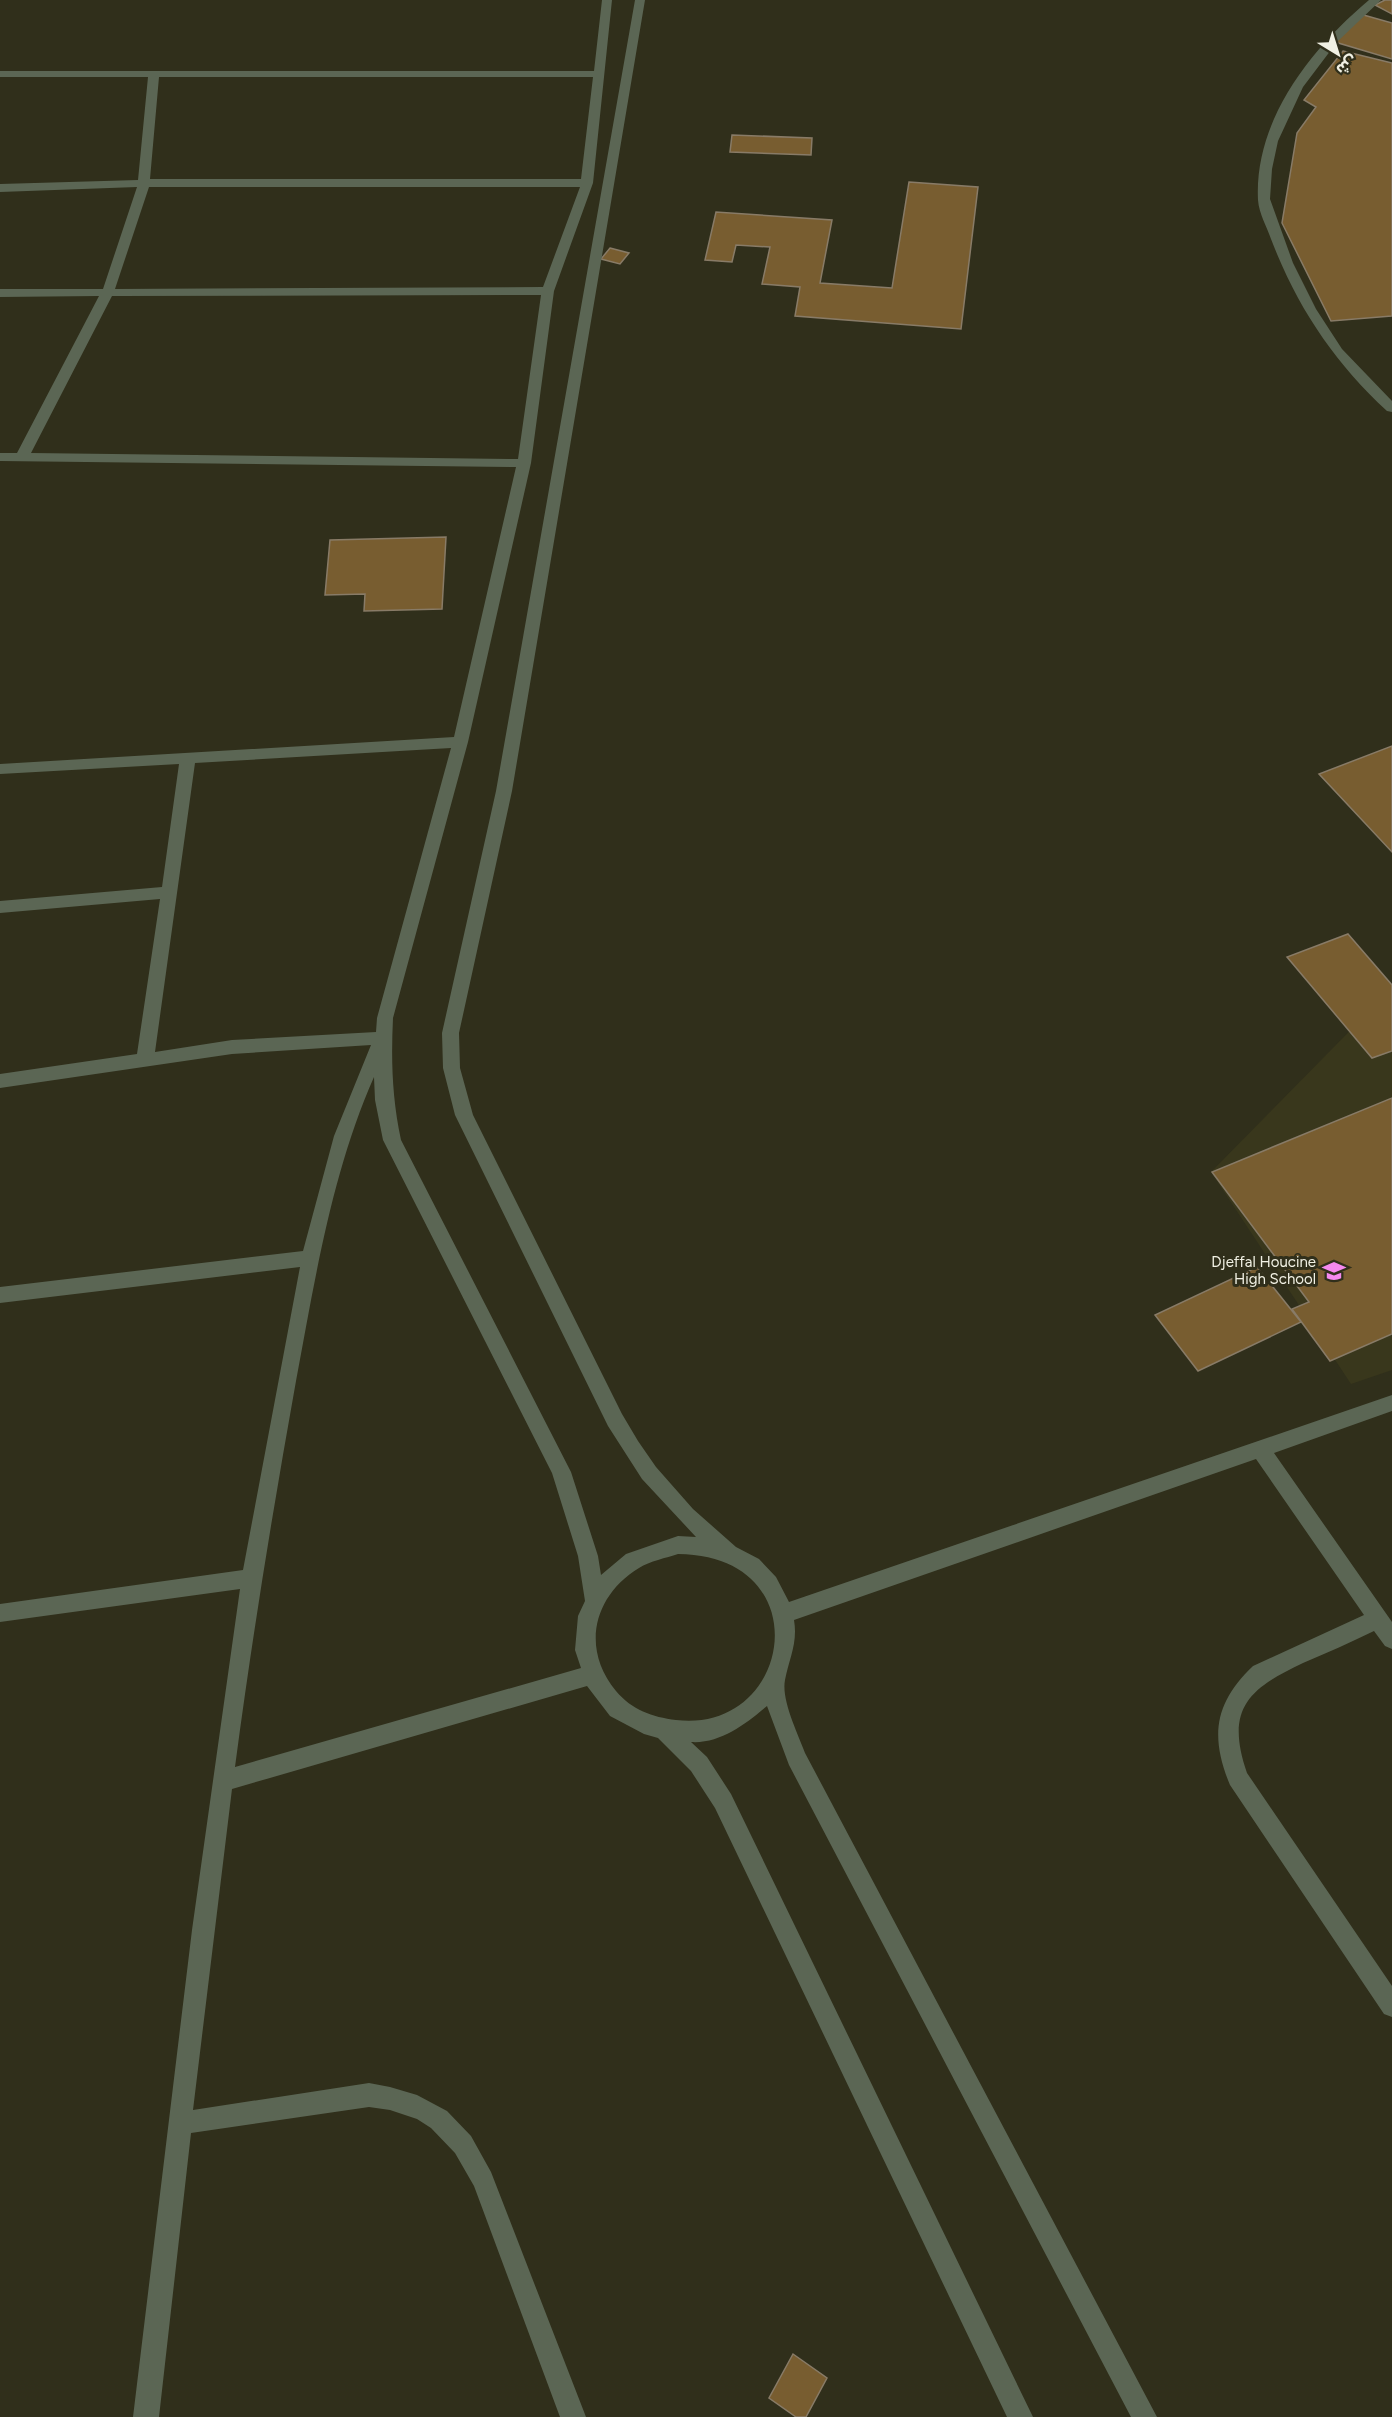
<svg xmlns="http://www.w3.org/2000/svg" width="1392" height="2417" font-family="Figtree,'Noto Sans Arabic',sans-serif">
  <style>
    .built { fill: #39371c }
    .building { fill: #785d30; stroke: #887b67; stroke-width: 1.5 }
    .lines { fill: none; stroke-linecap: round; stroke-linejoin: round }
    .minor { fill: #5b6654; fill-rule: evenodd }
    .labels { text-anchor: middle; dominant-baseline: central; stroke-width: 6; stroke-linejoin: round; paint-order: stroke }
    .poi-label { font-size: 15px; fill: #f1f1e4; stroke: #302f1b; text-anchor: end }
  </style>
  <rect width="100%" height="100%" fill="#302f1b"/>
  <path class="built" d="M1392,988V1370L1351,1384L1211,1172Z"/>
  <path class="building" d="M1385,0H1392V14L1375,5Z
    M1360,14L1392,23V59L1335,42Z
    M1343,51L1392,63V316L1331,321L1282,223L1297,133L1316,107L1304,100Z
    M732,135L812,138L811,155L730,152Z
    M909,182L978,187L961,329L795,316L800,287L762,284L770,247L736,245L732,262L705,260L716,212L832,220L820,283L892,288Z
    M610,248L629,253L620,264L601,259Z
    M446,537L442,609L364,611L365,594L325,595L330,540Z
    M1392,746V852L1319,774Z
    M1348,934L1392,985V1051L1372,1058L1287,957Z
    M1392,1098V1334L1330,1361L1292,1309L1309,1302L1212,1172Z
    M1257,1267L1301,1322L1198,1371L1155,1315Z
    M793,2354L827,2378L806,2417H796L769,2398Z"/>
  <g class="lines">
    <path class="minor" d="M602,0H612L593,183L554,291L531,463L468,742L393,1018C391,1060 392,1098 401,1140L571,1472L598,1556L601,1575L626,1554L678,1536L696,1537L642,1479L608,1426L455,1115L443,1068L442,1033L496,791L635,0H645L512,791L459,1033L460,1068L473,1115L622,1414L638,1441L656,1467L693,1509L736,1547L759,1559L776,1577L789,1602L1392,1395V1411L1274,1453L1392,1622V1649L1385,1646L1374,1631C1351,1642 1327,1653 1303,1663C1248,1689 1225,1709 1247,1773L1392,1986V2017L1384,2014L1230,1785C1210,1737 1214,1703 1253,1666L1364,1615L1256,1459L794,1620C798,1643 789,1659 785,1680C781,1700 798,1734 805,1753L1157,2417H1131L789,1765L767,1706C746,1724 720,1744 691,1742L707,1757L731,1794L1033,2417H1007L715,1808L691,1771L658,1738L644,1734L610,1716L587,1686L232,1789L193,2110L369,2083L390,2087L417,2095L447,2111L471,2136L491,2172L586,2417H560L474,2186L455,2153L431,2128L417,2119L390,2110L369,2107L191,2133L159,2417H133L192,1930L240,1589L0,1622V1604L243,1570L300,1267L0,1303V1287L303,1251L334,1136L371,1045L232,1054L0,1088V1074L137,1054L160,899L0,913V901L162,887L179,764L0,774V764L454,737L516,467L0,461V453H17L99,296L0,297V289H103L137,187L0,192V184L138,180L148,77H0V71H594ZM159,77H593L581,179H150ZM149,187H580L543,287L115,289ZM541,295L518,459L31,453L112,296ZM451,748L377,1018L376,1032L232,1040L155,1052L195,763ZM374,1077L375,1100L383,1140L552,1473L578,1556L585,1601L578,1616L575,1650L581,1668L235,1767C252,1638 273,1509 296,1381C315,1279 332,1172 374,1077ZM678,1554C821,1555 793,1734 676,1720C652,1717 632,1710 616,1691C581,1649 593,1596 639,1568C650,1561 666,1558 678,1554Z
      M1369,0H1381L1337,42L1303,87L1278,141L1272,169L1270,199L1293,263L1316,309L1342,349L1392,401V412L1387,411C1334,362 1297,307 1271,239C1267,227 1259,214 1258,200C1254,120 1311,49 1369,0Z"/>
  </g>
  <defs>
    <g id="school-bare" transform="scale(1.8)"><path d="M0-5L7-2L0 1L-7-2ZM-4 1L0 2.5L4 1V4Q0 6-4 4Z" fill="#f589ef" stroke="#302f1b" stroke-width="2.5" paint-order="stroke"/></g>
  </defs>
  <g fill-rule="evenodd">
    <use href="#school-bare" x="1334" y="1271"/>
  </g>
  <g class="labels">
    <g class="poi-label">
      <text x="1316" y="1262">Djeffal Houcine<tspan x="1316" dy="17">High School</tspan></text>
    </g>
  </g>
  <g transform="translate(1338 54) rotate(142)" stroke="#302f1b" stroke-width="4.5" paint-order="stroke">
  <path d="M0-4.5L10 22L0 15L-10 22Z" fill="#f1f1e4"/>
  <text y="-9" font-size="16" font-weight="bold" text-anchor="middle" fill="#f1f1e4">ش</text>
  </g>
</svg>
